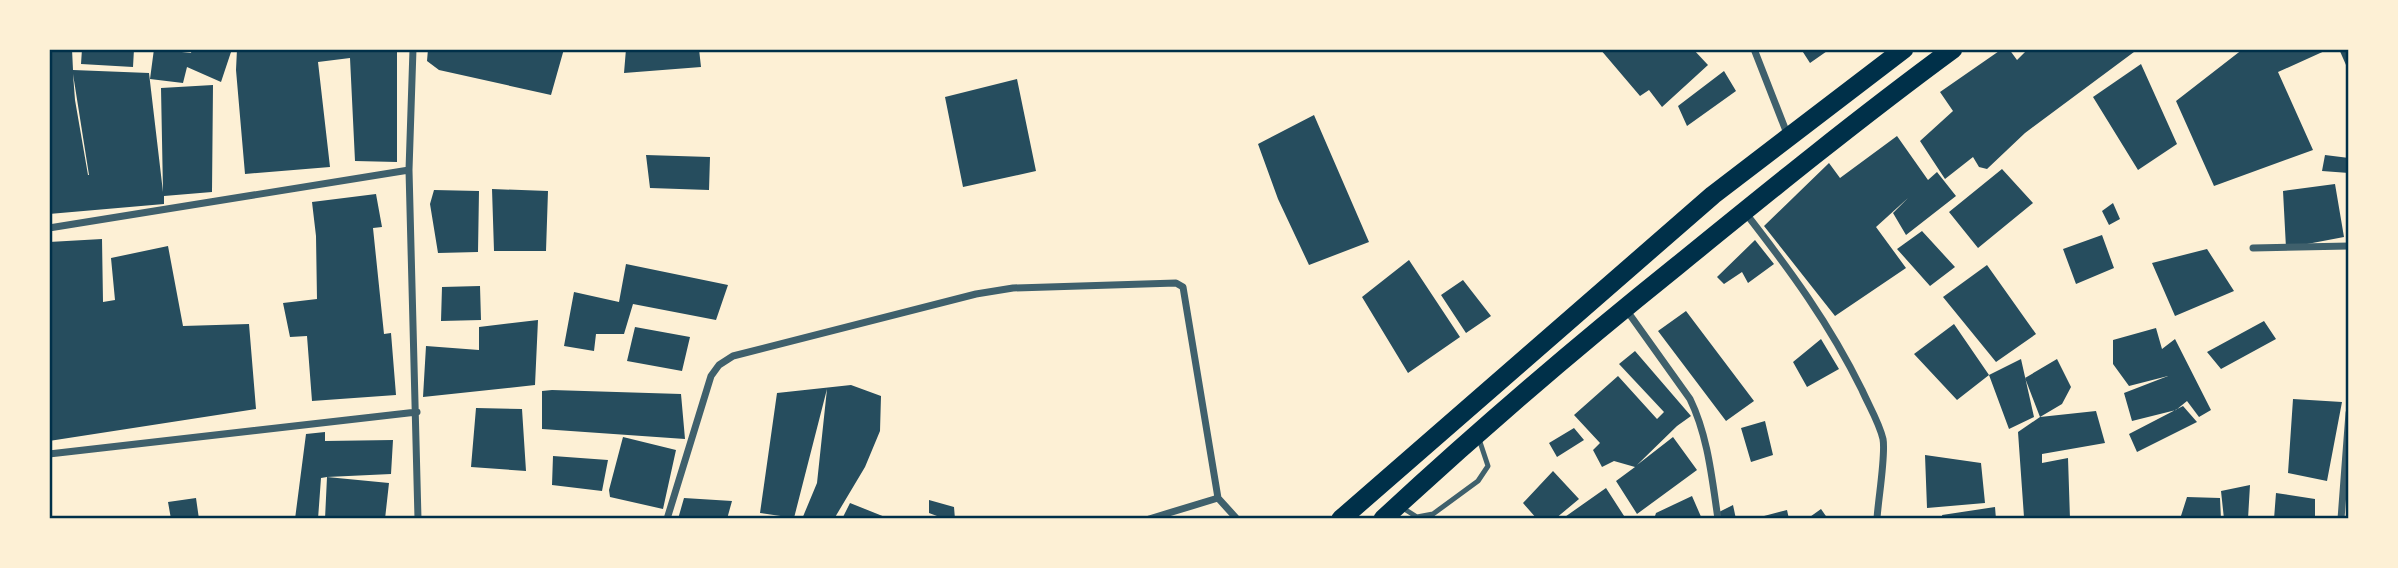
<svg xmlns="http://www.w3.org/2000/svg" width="2398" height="568" font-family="'Archivo Narrow',sans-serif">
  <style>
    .building { fill: #264d5e; fill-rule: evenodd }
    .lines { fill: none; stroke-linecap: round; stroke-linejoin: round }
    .service { stroke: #3f606c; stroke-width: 5 }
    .minor { stroke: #3f606c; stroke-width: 7 }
    .trunk { stroke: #003049; stroke-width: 19 }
    .neatline { fill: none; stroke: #003049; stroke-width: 2.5 }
  </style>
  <rect width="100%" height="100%" fill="#fdf0d5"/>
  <path class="building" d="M49,49H72L73,70L149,73L163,192L161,88L213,85L212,192L164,196V204L49,214ZM73,74L89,175H88L75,100Z
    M82,49H134L133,67L81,64Z
    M154,49L191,53L192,49H232L221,82L187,67L183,83L150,79Z
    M237,49H397V162L355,161L350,58L318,62L330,167L245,174L236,70Z
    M428,49H564L551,95L439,70L427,61Z
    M626,49H699L701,67L624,73Z
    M1600,49H1693L1708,65L1662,107L1649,90L1640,96Z
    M1801,49H1830L1810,63Z
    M2002,49H2009L2017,60L2028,49H2138L2025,133L1987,169L1979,167L1973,157L1945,179L1920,141L1953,111L1940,92Z
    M2243,49H2329L2278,72L2313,150L2214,186L2176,101Z
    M2339,49H2349V65H2346Z
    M2141,64L2177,144L2138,170L2093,97Z
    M1724,71L1736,91L1687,126L1678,106Z
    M1017,79L1036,171L963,187L945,97Z
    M1314,115L1369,242L1309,265L1278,199L1258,144Z
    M1897,136L1928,180L1937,172L1956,196L1906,235L1893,213L1908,198L1876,227L1906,268L1835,316L1764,226L1829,163L1840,178Z
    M646,155L710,157L709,190L650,188Z
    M2325,155L2349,158V173L2322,171Z
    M2002,169L2033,203L1978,248L1949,212Z
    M2335,184L2344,237L2286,248L2283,191Z
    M492,189L548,191L546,251H494Z
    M434,190L479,191L478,252L438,253L430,204Z
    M376,194L382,227L373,228L384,334L391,333L396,395L312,401L307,336L290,337L283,303L317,299L316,236L312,202Z
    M2113,203L2120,219L2109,225L2102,211Z
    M1922,231L1955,267L1930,286L1897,249Z
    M2102,235L2114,268L2076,284L2063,249Z
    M102,239L103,302L115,300L111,258L168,246L183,326L249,324L256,409L49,441V242Z
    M1755,240L1774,264L1748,283L1742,272L1724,284L1717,277Z
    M2207,249L2234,291L2175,316L2152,263Z
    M1409,260L1460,337L1408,373L1362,297Z
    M626,264L728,285L716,320L633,304L624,334H596L594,351L564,346L574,292L619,302Z
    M1987,265L2036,334L1996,362L1943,297Z
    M1463,280L1491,316L1466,333L1441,295Z
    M480,286L481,320L441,321L442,287Z
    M1686,311L1754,401L1726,421L1658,331Z
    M538,320L535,385L423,397L426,346L479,350V327Z
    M2264,321L2276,339L2221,369L2207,352Z
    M1954,324L1989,375L1957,400L1914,354Z
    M635,327L690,337L682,371L627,361Z
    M2156,328L2162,349L2175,339L2211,410L2199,417L2187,401L2176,410L2132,421L2124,393L2168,376L2129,386L2113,364V340Z
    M1821,339L1839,369L1807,387L1793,362Z
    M1635,351L1691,416L1677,426L1637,465L1673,437L1697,470L1637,514L1616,481L1635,467L1614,461L1602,467L1593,450L1600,443L1574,415L1618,376L1657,419L1664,412L1619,364Z
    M2021,359L2034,417L2009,429L1989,375Z
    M2057,359L2071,387L2062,404L2040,417L2025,378Z
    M851,385L881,396L880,431L865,467L834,519H802L817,483L827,389L794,518L760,513L777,393Z
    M552,390L681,394L685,439L542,429V391Z
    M2293,399L2342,402L2327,481L2288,473Z
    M2183,406L2197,422L2137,452L2129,434Z
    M476,408L522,409L526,471L471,467Z
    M2096,411L2105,443L2042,454V463L2068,458L2070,519L2024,517L2018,432L2040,417Z
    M1765,421L1773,455L1751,462L1741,428Z
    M1574,428L1584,440L1557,457L1549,443Z
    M325,432V441L393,440L391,474L327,477L389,483L385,519H325L327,477L321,478L318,519H295L306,434Z
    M623,437L676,450L663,509L610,497L609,490Z
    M1925,455L1981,463L1985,503L1927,508Z
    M553,456L608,460L602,491L552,485Z
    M1553,471L1579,499L1555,519H1537L1523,503Z
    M2250,485L2248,519H2224L2221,491Z
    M1606,488L1626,519H1562Z
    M2276,493L2315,499V519H2274Z
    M1692,496L1702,519H1654L1656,513Z
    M2187,497L2220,498L2221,519H2180Z
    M196,498L199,519H171L168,502Z
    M684,498L732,501L727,519H678Z
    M929,500L954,507L955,519H945L929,513Z
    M850,503L890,519H842Z
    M1733,505L1736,519H1719L1717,513Z
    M1995,507L1996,519H1943L1942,515Z
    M1821,509L1828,519H1807Z
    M1787,510L1789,519H1764V516Z"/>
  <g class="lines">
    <path class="service" d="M1401,507L1417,517L1433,514L1478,481L1488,466L1479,439"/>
    <path class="minor" d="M413,49L409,170L418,519
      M1754,49L1788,136
      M1744,211C1790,270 1829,323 1862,390C1869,406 1879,422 1883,439C1886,455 1878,500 1877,519
      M49,228L409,170
      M2253,248L2349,246
      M1625,308L1690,399C1708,436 1712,479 1718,519
      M49,454L417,412
      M667,519L711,376L719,365L733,356L976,294L1013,288L1176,283L1183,287L1218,498
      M1149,519L1218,498L1237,519
      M2341,519L2349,413"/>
    <path class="trunk" d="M1341,519L1713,195L1904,49
      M1383,519C1478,431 1576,347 1677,266C1768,192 1859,118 1953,49"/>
  </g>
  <rect width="2398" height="568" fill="none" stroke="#fdf0d5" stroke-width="102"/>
  <rect x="51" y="51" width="2296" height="466" class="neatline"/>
</svg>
